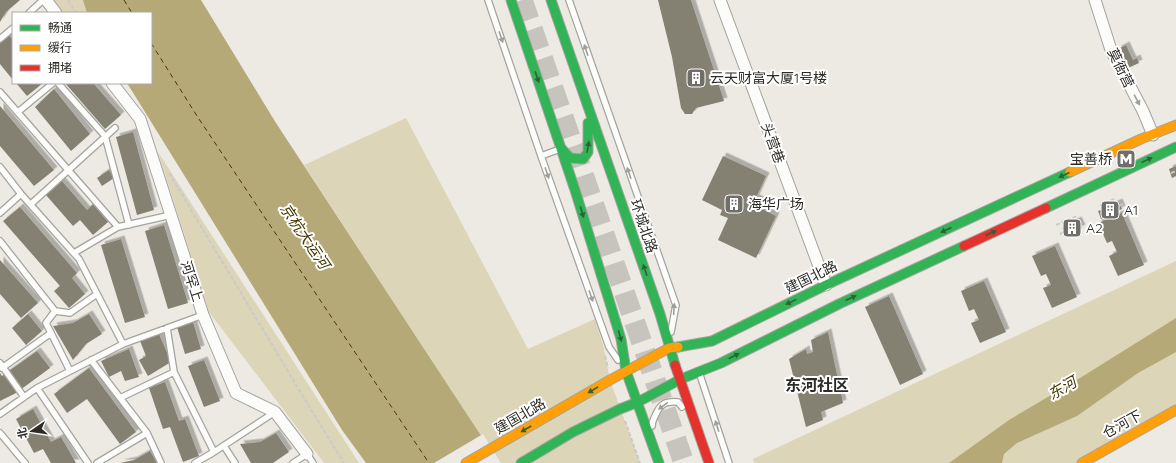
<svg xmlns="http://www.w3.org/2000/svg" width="1176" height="463" font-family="Quicksand,'Noto Sans SC',sans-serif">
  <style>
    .green { fill: #ddd5b8 }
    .water { fill: #b6a978 }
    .pier { fill: #eceae2 }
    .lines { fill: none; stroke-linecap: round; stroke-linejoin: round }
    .ferry { stroke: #463900; stroke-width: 1; stroke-dasharray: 5 4; stroke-linecap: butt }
    .building { fill: #858172; filter: url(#shadow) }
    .highway-tunnel { stroke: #c6c4bc; stroke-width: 21; stroke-dasharray: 21 10; stroke-linecap: butt }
    .lane-casing { stroke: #a4a39d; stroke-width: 8 }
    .street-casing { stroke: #a4a39d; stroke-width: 13 }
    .fast-casing { stroke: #a4a39d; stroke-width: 11 }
    .slow-casing { stroke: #a4a39d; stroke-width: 11 }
    .jam-casing { stroke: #a4a39d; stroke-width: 11 }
    .path { stroke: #cacac8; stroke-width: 2; stroke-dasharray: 4 2; stroke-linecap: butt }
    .lane { stroke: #fcfcfb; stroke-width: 5.5 }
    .street { stroke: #fcfcfb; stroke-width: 11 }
    .fast { stroke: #30b455; stroke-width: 9 }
    .slow { stroke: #ff9f0a; stroke-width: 9 }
    .jam { stroke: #e5322d; stroke-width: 9 }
    .oneway { fill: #9e9e9b }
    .oneway2 { fill: #2e6239 }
    .labels { text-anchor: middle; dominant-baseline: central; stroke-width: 4; stroke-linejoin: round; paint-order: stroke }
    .street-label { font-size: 14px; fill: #2c2b26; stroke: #fff }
    .poi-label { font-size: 14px; fill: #2c2b26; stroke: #fff; text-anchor: start }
    .water-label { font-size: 15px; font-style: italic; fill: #463900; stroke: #fff }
    .quarter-label { font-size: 16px; font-weight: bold; fill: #2c2b26; stroke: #fff }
  </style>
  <defs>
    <filter id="shadow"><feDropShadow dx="3.5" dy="-3.5" stdDeviation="0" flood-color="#0004"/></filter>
  </defs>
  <rect width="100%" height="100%" fill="#eceae2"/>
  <path class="green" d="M48,0H90L95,13H58Z
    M406,118L528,349L595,319L604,349L610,380L640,463H499L304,165Z
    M158,152L359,463H324L209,312Z
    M1176,261V410L1082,463H754L753,459Z"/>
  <path class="water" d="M83,0H201L276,123L499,463H366L342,430L127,83H151V13H87Z
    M1176,318V352L1138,373L1077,416L1017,443L1004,454L1002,463H949L1009,420L1080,378Z"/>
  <path class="pier" d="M483,434L501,463H434Z"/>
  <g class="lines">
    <path class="ferry" d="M124,0L132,13
      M151,43L197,116L429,463"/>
  </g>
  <path class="building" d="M0,0H20L6,12L0,22Z
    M658,0H691L724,101L696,108L692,114H685L681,108L672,57Z
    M8,34L13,40V80L0,64V40Z
    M1126,45L1133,60L1137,58L1139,63L1126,69L1118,49Z
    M16,83H43L27,96Z
    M65,83H93L121,115L105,129Z
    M54,89L90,134L71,151L35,107Z
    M0,106L54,170L34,186L0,146Z
    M133,132L154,210L137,215L116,137Z
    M723,156L766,176L756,198L761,200L758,207L776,216L756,258L718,240L728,218L720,215L722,210L702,200Z
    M1176,166V176L1172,178L1169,169Z
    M109,170L114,178L102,186L97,178Z
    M62,181L87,210L93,204L108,222L93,235L80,220L73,226L46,195Z
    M1119,202L1122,209L1101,219L1098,211Z
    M20,207L77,273L72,278L85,294L69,308L54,291L60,286L3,221Z
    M1122,213L1144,265L1118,276L1109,256L1117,252L1112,241L1107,243L1098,223Z
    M1078,220L1082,228L1066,235L1062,228Z
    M164,225L188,303L168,309L145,231Z
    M121,239L145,317L125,323L101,245Z
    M1055,246L1077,297L1052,308L1043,288L1051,285L1046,274L1041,276L1032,256Z
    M0,260L38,303L21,318L0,294Z
    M984,281L1006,332L980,343L971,323L979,320L974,309L969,311L961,291Z
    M889,296L923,374L900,385L865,307Z
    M28,314L42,331L26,345L12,328Z
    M89,314L102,334L86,344L73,360L53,326L73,323Z
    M193,322L201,349L185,354L177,327Z
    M828,332L843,403L821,412L823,420L806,427L789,359L806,349L807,354L813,352L811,340Z
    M159,334L171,362L148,376L139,360L146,356L140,341Z
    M129,349L139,377L125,381L121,371L109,377L101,361Z
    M37,351L50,368L16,393L0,401V373L2,376Z
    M204,360L220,401L204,407L188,366Z
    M89,368L136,432L120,444L87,399L67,413L54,394Z
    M165,382L179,421L185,419L199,456L183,462L170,427L163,429L149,388Z
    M33,409L51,442L61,437L76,463H51L43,449L34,453L16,419Z
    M276,433L289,452L273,463H251L240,444L260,442Z
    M150,451L157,463H120L134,460Z"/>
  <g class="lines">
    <path class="highway-tunnel" d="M522,0L684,463"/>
    <g class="lane-casing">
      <path id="lane" d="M488,0L541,156L609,347L618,360
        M569,0L676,305L671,332
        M29,13L43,0
        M0,39L13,28
        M58,83L105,136L129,225
        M0,92L118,227
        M18,112L53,83
        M541,156L560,149
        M0,167L21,194L79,259L123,344
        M31,204L115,128
        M0,213L21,194
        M0,241L55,311L46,323L70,371
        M74,253L118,227L171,215
        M55,311L70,313L97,294
        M167,328L174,372
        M91,360L147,433L161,463
        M0,363L24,397
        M2,368L51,333
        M699,372L729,463
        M37,388L88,463
        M120,398L174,372L214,452L195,463
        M0,414L37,388L123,344L203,315
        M652,426C652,422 653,420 655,416C660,404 665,401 678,402L682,407
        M0,433L25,463
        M224,446L235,463
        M214,452L275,412
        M97,463L147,433
        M293,463L307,454L313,463"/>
    </g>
    <g class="street-casing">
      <path id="street" d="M46,0L56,13
        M720,0L826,285
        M1095,0L1111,50L1143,111L1153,135
        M112,83L140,119L203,315L236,393L275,412L307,454"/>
    </g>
    <g class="fast-casing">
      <path id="fast" d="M511,0L575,190L621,339L626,371L659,463
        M551,0L660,314L675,365
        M561,148L570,158L583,159L588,152V123
        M1046,208L1176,147
        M678,347L712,341L826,285L1070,172
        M521,463L573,432L620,409L638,402L681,379L721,363L839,304L964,246"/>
    </g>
    <g class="slow-casing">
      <path id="slow" d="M1070,172L1141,139L1176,125
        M466,463L610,380L669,348L678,347
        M1082,463L1176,410"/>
    </g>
    <g class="jam-casing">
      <path id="jam" d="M964,246L1046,208
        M675,365L709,463"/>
    </g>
    <path class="path" d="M68,0L76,13
      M169,173L307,403L344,463
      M1171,173L1176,171
      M1100,206L1116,198
      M1103,213L1125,203
      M1056,225L1077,216
      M1060,234L1078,225
      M605,356L608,368
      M625,421L640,463"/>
    <use href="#lane" class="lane"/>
    <use href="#street" class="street"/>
    <use href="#fast" class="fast"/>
    <use href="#slow" class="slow"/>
    <use href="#jam" class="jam"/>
  </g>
  <defs><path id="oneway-solid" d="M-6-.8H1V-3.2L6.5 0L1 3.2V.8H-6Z"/></defs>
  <g class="oneway">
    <use href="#oneway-solid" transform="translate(501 37) rotate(71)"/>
    <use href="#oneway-solid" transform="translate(586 50) rotate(-109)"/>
    <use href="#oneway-solid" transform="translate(1137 100) rotate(62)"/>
    <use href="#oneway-solid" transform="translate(547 173) rotate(71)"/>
    <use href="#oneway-solid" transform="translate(629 173) rotate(-109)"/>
    <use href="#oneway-solid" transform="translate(591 296) rotate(71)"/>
    <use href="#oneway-solid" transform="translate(674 309) rotate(-87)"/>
    <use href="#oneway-solid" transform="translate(663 406) rotate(144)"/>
    <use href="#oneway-solid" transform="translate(717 426) rotate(-108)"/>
  </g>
  <g class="oneway2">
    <use href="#oneway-solid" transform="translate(537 77) rotate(71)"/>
    <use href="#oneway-solid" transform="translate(588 147) rotate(-80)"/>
    <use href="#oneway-solid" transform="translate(1147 160) rotate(-25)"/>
    <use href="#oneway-solid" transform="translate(1064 175) rotate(155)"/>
    <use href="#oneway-solid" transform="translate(582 212) rotate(73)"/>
    <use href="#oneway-solid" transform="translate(946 230) rotate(155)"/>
    <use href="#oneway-solid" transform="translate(991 233) rotate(-25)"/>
    <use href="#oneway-solid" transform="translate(645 270) rotate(-109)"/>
    <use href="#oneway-solid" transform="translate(851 298) rotate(-25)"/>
    <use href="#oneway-solid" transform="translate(791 302) rotate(154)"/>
    <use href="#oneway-solid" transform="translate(620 336) rotate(75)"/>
    <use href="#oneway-solid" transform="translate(734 356) rotate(-27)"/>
    <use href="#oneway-solid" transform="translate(593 390) rotate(149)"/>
    <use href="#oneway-solid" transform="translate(526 429) rotate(150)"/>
  </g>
  <defs>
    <g id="building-square" transform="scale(1)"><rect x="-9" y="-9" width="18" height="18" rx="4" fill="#6f6e68" stroke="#fff"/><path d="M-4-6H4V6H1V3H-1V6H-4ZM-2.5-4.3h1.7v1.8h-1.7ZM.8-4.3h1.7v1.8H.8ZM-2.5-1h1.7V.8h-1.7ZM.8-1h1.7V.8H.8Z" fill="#fff"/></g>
    <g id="metro-square" transform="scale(1)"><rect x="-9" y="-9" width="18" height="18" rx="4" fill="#6f6e68" stroke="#fff"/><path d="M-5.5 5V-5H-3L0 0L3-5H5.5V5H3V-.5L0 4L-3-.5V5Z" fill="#fff"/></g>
  </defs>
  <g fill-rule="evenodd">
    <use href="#building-square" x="696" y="78"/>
    <use href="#metro-square" x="1126" y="159"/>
    <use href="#building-square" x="734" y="204"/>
    <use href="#building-square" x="1110" y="210"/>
    <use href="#building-square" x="1072" y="228"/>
  </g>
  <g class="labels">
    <g class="street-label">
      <text transform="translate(1121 68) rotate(64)">莫衙营</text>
      <text transform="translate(773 143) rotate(70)">头营巷</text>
      <text transform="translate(644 226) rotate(71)">环城北路</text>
      <text transform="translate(811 277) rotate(-26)">建国北路</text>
      <text transform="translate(192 281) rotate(72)">河罕上</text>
      <text transform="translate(520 416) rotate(-30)">建国北路</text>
      <text transform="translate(1122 424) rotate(-29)">仓河下</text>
    </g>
    <g class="poi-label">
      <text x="710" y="78">云天财富大厦1号楼</text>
      <text x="1112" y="159" text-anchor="end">宝善桥</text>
      <text x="748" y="204">海华广场</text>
      <text x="1124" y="210">A1</text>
      <text x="1086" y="228">A2</text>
    </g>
    <g class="water-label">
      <text transform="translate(305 236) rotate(56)">京杭大运河</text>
      <text transform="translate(1062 388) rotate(-30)">东河</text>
    </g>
    <g class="quarter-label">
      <text x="817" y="385">东河社区</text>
    </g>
  </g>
  <rect x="12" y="12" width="140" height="72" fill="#ffffff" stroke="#abaaa8"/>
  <rect x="20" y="25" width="20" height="6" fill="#30b455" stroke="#abaaa8"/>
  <text x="48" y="32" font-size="12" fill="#2c2b26">畅通</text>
  <rect x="20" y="45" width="20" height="6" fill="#ff9f0a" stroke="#abaaa8"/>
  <text x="48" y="52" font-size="12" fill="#2c2b26">缓行</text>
  <rect x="20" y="65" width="20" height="6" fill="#e5322d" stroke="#abaaa8"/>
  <text x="48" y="72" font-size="12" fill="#2c2b26">拥堵</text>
  <g transform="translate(32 431) rotate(257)" stroke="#ffffff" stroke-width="3" paint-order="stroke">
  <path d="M0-3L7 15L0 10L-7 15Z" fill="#2c2b26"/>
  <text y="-6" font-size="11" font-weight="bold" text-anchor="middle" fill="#2c2b26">北</text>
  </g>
</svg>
